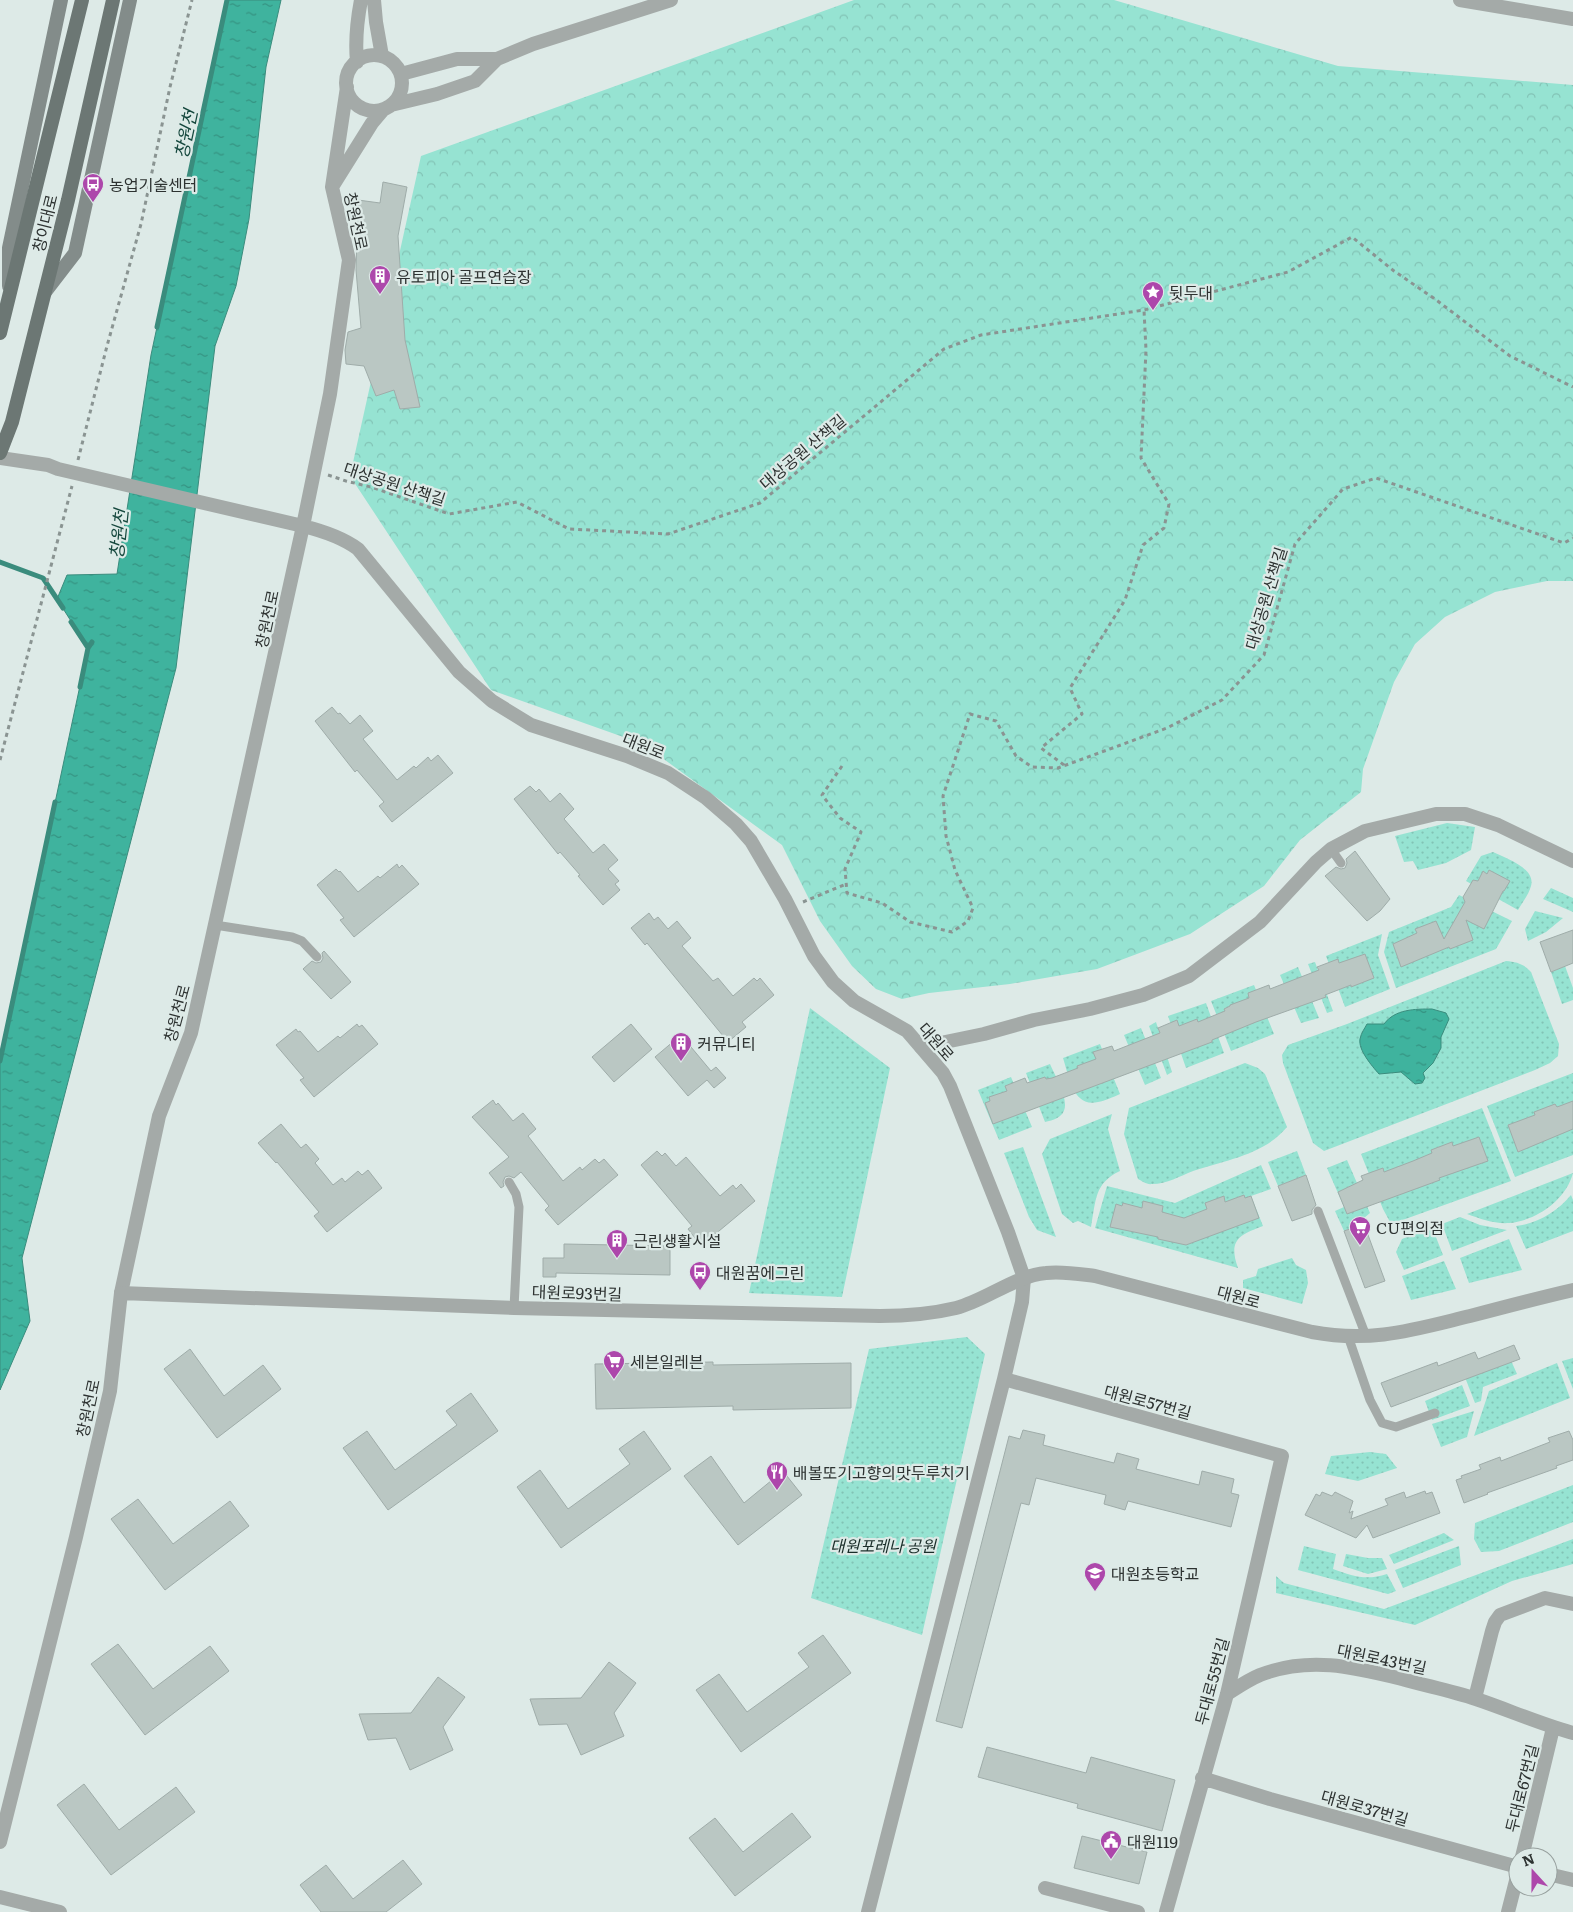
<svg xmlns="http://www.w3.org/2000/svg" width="1573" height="1912" font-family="Literata,'Noto Sans KR',serif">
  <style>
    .forest { fill: url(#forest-crowns) }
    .park { fill: url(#park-dots) }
    .water { fill: url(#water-ripples); stroke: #3a8c7d }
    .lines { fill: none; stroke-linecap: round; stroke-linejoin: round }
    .stream { stroke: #3a8c7d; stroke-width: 5 }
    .building { fill: #bac7c3; stroke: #9faca9 }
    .path { stroke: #8a9492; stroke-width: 3; stroke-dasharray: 4 4; stroke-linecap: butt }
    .service { stroke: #a4aaa8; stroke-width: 9 }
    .minor { stroke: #a4aaa8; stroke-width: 14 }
    .tertiary { stroke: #a4aaa8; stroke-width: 14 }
    .secondary { stroke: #838c8a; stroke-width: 14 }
    .primary { stroke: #6c7774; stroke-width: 14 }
    .labels { text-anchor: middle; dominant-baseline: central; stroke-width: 4.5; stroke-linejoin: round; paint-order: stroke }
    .poi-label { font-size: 16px; fill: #2d3231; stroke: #ddeae7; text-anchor: start }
    .street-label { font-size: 16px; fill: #2d3231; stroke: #ddeae7 }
    .park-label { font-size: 16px; font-style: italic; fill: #1a2e2a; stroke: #ddeae7 }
    .water-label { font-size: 18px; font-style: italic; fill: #16483e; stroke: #ddeae7 }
  </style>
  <defs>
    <pattern id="forest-crowns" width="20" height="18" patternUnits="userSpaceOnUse" patternTransform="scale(1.25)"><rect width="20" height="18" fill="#96e3d2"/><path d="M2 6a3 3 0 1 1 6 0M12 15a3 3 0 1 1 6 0" fill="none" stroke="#82c3b5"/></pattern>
    <pattern id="park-dots" width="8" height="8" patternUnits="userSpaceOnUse" patternTransform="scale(1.25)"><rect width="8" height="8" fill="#96e3d2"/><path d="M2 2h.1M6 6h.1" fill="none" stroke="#82c3b5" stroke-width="1.8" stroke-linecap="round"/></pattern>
    <pattern id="water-ripples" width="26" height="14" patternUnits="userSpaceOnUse" patternTransform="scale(1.25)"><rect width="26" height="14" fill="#3fb39e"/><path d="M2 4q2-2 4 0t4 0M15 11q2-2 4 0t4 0" fill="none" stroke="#359281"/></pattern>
  </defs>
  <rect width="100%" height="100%" fill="#ddeae7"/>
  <path class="forest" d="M854,0H1114L1338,66L1573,85V581H1547L1495,592L1445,617L1415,644L1394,682L1363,769L1361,792L1300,840L1264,886L1190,934L1097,969L1010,984L929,993L902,999L876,989L852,966L820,921L782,845L643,744L491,690L350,476L421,156Z"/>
  <path class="park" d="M1447,823L1475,827L1471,850L1446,863L1418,870L1413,861L1404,862L1395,836Z
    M1493,852C1505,858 1536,868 1531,886C1529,894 1522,903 1518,910L1466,881L1481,856Z
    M1551,888L1573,898V912L1543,899Z
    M1459,895L1512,921L1496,949L1396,988L1384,952L1389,932L1451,907Z
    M1535,911L1563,918L1546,932L1528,941L1525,929Z
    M1382,934L1378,955L1390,989L1345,1007L1326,956Z
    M1506,961C1517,962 1524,964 1531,972L1559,1044L1558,1056L1550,1063L1535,1070L1324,1151L1313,1143L1283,1063L1282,1055L1288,1045L1347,1024Z
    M1315,962L1333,1011L1327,1013L1308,964Z
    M1565,966L1573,988V1000L1562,1004L1551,972Z
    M1298,967L1319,1018L1301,1023L1280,975Z
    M1254,985L1274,1034L1231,1051L1211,1001Z
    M1206,1003L1224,1053L1186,1068L1168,1016Z
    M810,1008L890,1068L842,1297L749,1293Z
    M1156,1022L1172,1072L1167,1075L1149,1026Z
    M1141,1028L1161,1078L1145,1085L1124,1035Z
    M1100,1044L1120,1094C1113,1097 1105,1101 1098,1102C1073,1108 1069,1076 1063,1058Z
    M1245,1063L1258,1068L1265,1074L1287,1127C1264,1155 1225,1160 1193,1171C1180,1176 1167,1184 1152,1184C1147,1185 1142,1181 1138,1179L1124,1134L1129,1108Z
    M1050,1064C1055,1076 1074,1106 1060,1116C1057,1119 1050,1121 1045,1122L1026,1073Z
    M1573,1073V1155L1515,1177L1487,1106Z
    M1011,1077L1032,1127L999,1140L978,1090Z
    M1482,1108L1511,1181L1397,1222H1390L1383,1209L1361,1154Z
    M1112,1114L1108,1129L1120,1171C1094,1183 1096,1201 1091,1227L1078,1221L1073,1223L1062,1214L1042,1154L1050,1139Z
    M1023,1147L1056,1237L1037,1230L1029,1217L1004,1153Z
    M1297,1151L1306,1175L1278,1186L1268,1162Z
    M1347,1160L1370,1213L1364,1218V1224L1344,1231L1335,1211L1344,1207L1327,1168Z
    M1261,1165L1271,1189L1251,1196L1263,1226C1239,1235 1228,1240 1238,1268L1095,1228L1107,1186L1175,1203Z
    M1573,1173C1566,1200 1536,1221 1509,1223C1494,1224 1481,1219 1467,1214Z
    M1571,1195L1573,1200V1231L1526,1249L1516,1226C1537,1224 1558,1211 1571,1195Z
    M1460,1217L1480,1225L1507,1230L1452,1251L1442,1224Z
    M1432,1227L1443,1255L1404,1270L1396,1252L1402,1239Z
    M1509,1239L1522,1270L1469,1283L1460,1258Z
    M1292,1258L1296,1265L1306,1270L1308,1283L1302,1304L1243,1288V1280L1256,1276L1258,1269Z
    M1444,1261L1456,1289L1411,1300L1402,1276Z
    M967,1337L985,1354L922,1635L811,1598L869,1349Z
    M1509,1356L1517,1374L1483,1387L1481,1401L1475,1403L1461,1367Z
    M1573,1358V1389L1562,1361Z
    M1557,1363L1570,1398L1474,1436L1489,1391Z
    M1462,1385L1470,1406L1432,1420L1425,1401Z
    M1474,1411L1467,1437L1441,1447L1432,1424Z
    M1370,1452L1386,1454L1397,1468L1358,1481L1325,1474L1331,1456Z
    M1573,1485V1522L1499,1551L1481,1552L1474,1539L1475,1523Z
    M1444,1533L1454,1540L1394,1564L1389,1555Z
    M1573,1539V1564L1512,1581L1415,1625L1276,1593V1576L1284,1583L1384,1609Z
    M1304,1546L1336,1554L1333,1569C1353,1576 1366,1581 1387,1574L1396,1591L1388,1594L1298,1570Z
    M1459,1546L1461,1565L1403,1588L1395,1570Z
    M1346,1554L1368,1558H1382L1387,1569L1368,1574L1343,1566Z"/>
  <path class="water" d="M227,0H281L266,67L249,219L236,286L215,346L176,668L22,1258L30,1321L0,1390V1061L88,648L57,599L67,575L117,574L151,355Z
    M1432,1009L1446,1013L1449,1019L1441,1037V1048L1433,1063L1423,1073L1425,1078L1422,1083L1415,1084L1401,1072L1379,1074C1372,1066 1358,1050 1360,1039C1361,1033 1365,1028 1367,1024H1384C1395,1009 1415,1009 1432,1009Z"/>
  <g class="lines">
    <path class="stream" d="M157,327L227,0
      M0,562L43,578L63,608
      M71,622L88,648
      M80,687L88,648L92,642
      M0,1061L55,802"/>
  </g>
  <path class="building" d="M383,182L407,187L398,236L405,340L420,407L400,409L394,390L376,396L364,366L346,364L345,350L348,332L361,328L356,270L358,200L380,203Z
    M332,707L338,714L340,713L350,724L360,715L373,731L363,739L397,780L414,766L416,768L428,757L431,761L438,755L453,773L392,822L379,806L384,802L357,770L355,772L315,721Z
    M530,786L536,792L539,789L550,802L560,793L574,809L564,819L582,840L593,853L604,844L618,860L608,869L619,881L615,884L620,890L603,905L578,876L580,875L560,852L558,854L514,799Z
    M1355,851L1390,899L1380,911L1367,921L1325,876L1336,867L1341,869L1345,868L1347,863L1346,859Z
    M397,864L399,868L402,865L419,884L354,937L340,920L344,918L317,885L336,869L339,872L340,871L358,892L378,876L380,878Z
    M1489,870L1510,881L1504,891H1503L1484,929L1466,920L1473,940L1450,949L1449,947L1401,967L1393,944L1417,933L1415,929L1436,921L1444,939L1465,902L1463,897L1473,880L1478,881L1483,871L1487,874Z
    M649,913L654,920L658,917L668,929L677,921L691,938L682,946L713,981L718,978L733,996L754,978L757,981L760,978L774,995L742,1022L746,1027L728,1042L647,943L645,945L631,928Z
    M1573,930V963L1551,972L1540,942Z
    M324,951L351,982L331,999L303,969L312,961L316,963L321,962L323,958L322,953Z
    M1365,954L1374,978L1351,987V985L1325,995L1326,997L1256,1022L1212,1040V1042L993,1124L985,1103L990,1101L989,1097L1007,1091L1005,1086L1025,1078L1027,1083L1045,1077L1046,1079L1052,1078L1078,1068L1077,1066L1096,1059L1093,1052L1112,1046L1114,1051L1160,1033L1158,1028L1177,1020L1179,1026L1197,1019L1198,1022L1225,1011L1224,1009L1230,1006V1005L1249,998L1248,993L1269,985L1270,989L1319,970L1317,967L1338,959L1339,963Z
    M357,1024L359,1027L362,1025L378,1044L314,1097L300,1080L304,1078L276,1045L296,1029L298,1032L300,1031L318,1052L338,1036L340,1038Z
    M631,1024L652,1049L614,1082L592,1057Z
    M681,1035L711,1071L716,1067L726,1078L714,1088L707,1080L688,1096L655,1057Z
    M493,1100L496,1105L498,1103L513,1121L523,1113L536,1129L528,1136L563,1181L580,1167L582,1170L595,1159L599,1163L604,1159L618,1175L558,1225L545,1210L549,1206L521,1172L514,1178L509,1176L505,1177L503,1182L504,1186L501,1188L489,1173L509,1157L472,1117Z
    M1573,1101V1129L1518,1152L1508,1125L1535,1115L1534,1112L1555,1104L1557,1107Z
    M281,1124L301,1148L306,1144L319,1159L315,1163L333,1185L342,1178L345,1182L358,1171L362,1175L368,1170L382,1188L327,1232L314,1216L319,1212L277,1162L276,1163L258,1143Z
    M1479,1137L1488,1161L1439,1178L1440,1180L1347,1214L1338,1192L1363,1180L1361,1176L1383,1168L1384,1172L1413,1161L1432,1153L1431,1150L1452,1142L1453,1146Z
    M657,1151L662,1156L665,1153L676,1166L686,1157L720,1196L733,1185L736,1189L741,1184L755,1201L701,1246L688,1229L692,1226L641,1165Z
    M1306,1175L1316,1205L1312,1210V1214L1292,1221L1278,1186Z
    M1244,1195L1245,1198L1251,1196L1259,1218L1186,1245L1158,1239V1237L1110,1227L1116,1204L1122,1206L1123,1203L1142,1208L1143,1201L1163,1206L1162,1212L1184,1218L1207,1209L1205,1203L1224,1196L1225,1202Z
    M1364,1224L1385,1281L1365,1288L1344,1231Z
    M564,1244L670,1246V1275L556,1273V1277H543V1258H564Z
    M1514,1345L1520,1359L1391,1407L1381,1383L1437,1362L1438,1366L1475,1352L1478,1359Z
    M190,1349L224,1396L263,1365L281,1389L217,1438L164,1369Z
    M713,1362V1365L851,1363V1408L733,1410V1406L596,1409L595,1364Z
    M471,1393L498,1431L388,1510L343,1448L367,1431L395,1470L457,1425L446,1411Z
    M1023,1430L1045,1435L1043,1445L1114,1463L1117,1453L1139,1459L1136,1469L1199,1485L1202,1471L1234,1479L1231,1493L1239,1495L1231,1527L1128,1501L1125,1510L1104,1504L1106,1495L1036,1478L1029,1505L1021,1503L962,1728L936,1721L1009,1436L1020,1439Z
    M644,1431L671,1469L561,1548L517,1487L540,1470L568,1509L630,1464L619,1449Z
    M1569,1431L1573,1440V1460L1556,1466L1557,1468L1487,1493L1488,1494L1464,1503L1456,1480L1462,1478L1461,1476L1481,1469L1479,1465L1500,1457L1501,1461L1550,1442L1548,1438Z
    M711,1456L744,1503L783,1471L802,1495L738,1545L684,1476Z
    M1425,1491L1426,1494L1432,1492L1440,1513L1373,1538L1367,1525L1356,1538L1305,1515L1316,1494L1320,1496L1322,1492L1332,1496L1335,1492L1353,1501L1349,1513L1353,1511L1351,1519L1388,1505L1385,1499L1404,1492L1406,1498Z
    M138,1499L173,1544L230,1501L249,1526L165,1590L111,1519Z
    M823,1635L851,1673L741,1752L696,1690L719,1674L747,1712L809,1667L798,1653Z
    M118,1644L153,1689L210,1646L229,1671L145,1735L91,1664Z
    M609,1662L636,1683L614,1713L624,1736L581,1755L567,1724L539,1725L530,1699L581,1698Z
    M438,1677L465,1697L443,1727L453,1750L410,1770L396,1738L368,1740L359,1714L411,1713Z
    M987,1747L1086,1773L1091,1757L1175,1780L1162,1831L1077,1808L1078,1804L978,1777Z
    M84,1784L119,1830L176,1787L195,1812L111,1875L57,1805Z
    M792,1813L811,1837L735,1896L689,1838L715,1818L743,1852Z
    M1082,1836L1147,1852L1139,1884L1074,1868Z
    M403,1860L422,1884L386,1912H321L300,1885L326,1865L353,1899Z"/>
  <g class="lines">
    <path class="path" d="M78,460L107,346L141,224L170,87L192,0
      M328,475L346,481L371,487L449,514L517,502L569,529L668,534L760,503L944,349L981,335L1144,310L1288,272L1352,237L1394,271L1435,299L1510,356L1573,387
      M0,760L72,486
      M1064,765L1041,748L1082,714L1070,688L1125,600L1143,545L1164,528L1169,504L1141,458L1146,350L1144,310
      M842,766L822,795L840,818L861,832L845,869L847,893L882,903L910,922L952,932L968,921L973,908L955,870L946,836L943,796L970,714L996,721L1016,756L1032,767L1058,768L1167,728L1222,700L1264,655L1295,544L1343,489L1376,478L1564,543L1573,538
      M803,902L846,884"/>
    <path class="service" d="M1331,849L1341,863
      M215,925L292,937L302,941L317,957
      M509,1182L516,1194L519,1207L514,1308
      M1318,1211L1366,1336
      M1348,1336L1370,1400L1382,1423L1396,1427L1435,1413"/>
    <path class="minor" d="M921,1047L984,1034L1034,1020L1090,1009L1143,995L1189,976L1260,922L1316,862L1331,849L1365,831L1436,814H1465L1498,825L1573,861
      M121,1293L159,1116L191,1033L303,526
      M1004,1379L1282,1456L1227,1694L1166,1912
      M1227,1694C1238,1687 1248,1680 1260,1675C1309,1656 1353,1667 1402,1679C1427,1686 1452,1691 1476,1699C1509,1710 1540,1724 1573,1733
      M1475,1698L1492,1631L1495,1622L1500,1615L1545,1598L1573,1604
      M1202,1778L1270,1799L1518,1867
      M1522,1857L1553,1728
      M1548,1874L1573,1880
      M1045,1888L1138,1912
      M868,1912L1004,1379L1022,1302L1024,1278
      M1508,1912L1518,1873"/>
    <path class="tertiary" d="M374,0L376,22L382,56
      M1460,0L1573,19
      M346 83a28 28 0 1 1 56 0a28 28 0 1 1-56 0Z
      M497,59L533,44L671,0
      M357,62C355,41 357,21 361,0
      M347,87L332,187L372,123L383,110
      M391,105L437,94L475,81L497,59H457L401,74
      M0,458L48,465L58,469L303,526C323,531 342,537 358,549L459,672L492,701L531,725L627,756L668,773L706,798L736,824L751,841L785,899L814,956L833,982L854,1001L907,1031L943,1073L950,1086L1008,1232L1024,1278
      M303,526L330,394L349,260L332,187
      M0,1842L76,1537L110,1391L121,1293L514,1308L880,1316C906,1316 931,1314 956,1308C987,1300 1014,1276 1046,1273C1062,1271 1079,1274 1095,1276L1312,1332C1372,1343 1412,1330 1470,1316C1504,1307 1538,1298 1573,1290
      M0,1897L60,1912"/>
    <path class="secondary" d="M9,286V248L61,0
      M45,292L75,253L130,0"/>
    <path class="primary" d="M0,333L82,0
      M0,453L12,422L68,200L113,0"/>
  </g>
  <defs>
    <g id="bus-pin" transform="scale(1.125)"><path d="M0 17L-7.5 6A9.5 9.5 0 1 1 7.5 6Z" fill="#ad47ab" stroke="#ddeae7"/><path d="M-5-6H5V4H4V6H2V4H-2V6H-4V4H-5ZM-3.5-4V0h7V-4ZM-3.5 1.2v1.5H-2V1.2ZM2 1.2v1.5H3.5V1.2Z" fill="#fff"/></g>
    <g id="building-pin" transform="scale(1.125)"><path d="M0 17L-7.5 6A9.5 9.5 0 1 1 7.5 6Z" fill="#ad47ab" stroke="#ddeae7"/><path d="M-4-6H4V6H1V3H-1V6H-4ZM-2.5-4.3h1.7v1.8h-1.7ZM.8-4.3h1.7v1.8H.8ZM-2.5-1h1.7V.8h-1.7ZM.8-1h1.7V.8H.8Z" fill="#fff"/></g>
    <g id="sight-pin" transform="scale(1.125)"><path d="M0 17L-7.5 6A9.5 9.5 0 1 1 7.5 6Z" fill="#ad47ab" stroke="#ddeae7"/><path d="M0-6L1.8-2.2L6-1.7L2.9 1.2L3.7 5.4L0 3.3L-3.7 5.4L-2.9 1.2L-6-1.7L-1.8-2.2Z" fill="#fff"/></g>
    <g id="supermarket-pin" transform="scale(1.125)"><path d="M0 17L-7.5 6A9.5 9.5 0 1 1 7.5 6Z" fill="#ad47ab" stroke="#ddeae7"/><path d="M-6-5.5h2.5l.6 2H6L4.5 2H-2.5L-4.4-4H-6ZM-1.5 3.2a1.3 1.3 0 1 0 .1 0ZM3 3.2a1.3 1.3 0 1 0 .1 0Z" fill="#fff"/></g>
    <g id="restaurant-pin" transform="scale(1.125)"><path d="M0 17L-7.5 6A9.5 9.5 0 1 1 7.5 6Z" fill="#ad47ab" stroke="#ddeae7"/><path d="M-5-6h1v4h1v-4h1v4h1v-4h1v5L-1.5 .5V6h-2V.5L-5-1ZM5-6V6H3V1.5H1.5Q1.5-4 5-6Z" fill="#fff"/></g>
    <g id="school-pin" transform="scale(1.125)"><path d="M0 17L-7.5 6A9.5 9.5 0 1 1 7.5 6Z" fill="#ad47ab" stroke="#ddeae7"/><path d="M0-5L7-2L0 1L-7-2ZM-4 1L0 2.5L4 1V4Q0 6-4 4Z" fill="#fff"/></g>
    <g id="civic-pin" transform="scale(1.125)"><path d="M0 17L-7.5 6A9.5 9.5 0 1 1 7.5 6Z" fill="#ad47ab" stroke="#ddeae7"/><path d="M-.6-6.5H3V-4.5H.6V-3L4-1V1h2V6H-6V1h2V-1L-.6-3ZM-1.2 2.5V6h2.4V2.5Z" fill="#fff"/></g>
  </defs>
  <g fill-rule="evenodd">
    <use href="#bus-pin" x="93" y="184"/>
    <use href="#building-pin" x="380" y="276"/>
    <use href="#sight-pin" x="1153" y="292"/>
    <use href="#building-pin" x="681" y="1043"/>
    <use href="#supermarket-pin" x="1360" y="1227"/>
    <use href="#building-pin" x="617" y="1240"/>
    <use href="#bus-pin" x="700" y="1272"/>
    <use href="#supermarket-pin" x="614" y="1361"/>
    <use href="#restaurant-pin" x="777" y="1472"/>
    <use href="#school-pin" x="1095" y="1573"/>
    <use href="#civic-pin" x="1111" y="1841"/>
  </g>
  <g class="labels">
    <g class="poi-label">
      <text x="109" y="184">농업기술센터</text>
      <text x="396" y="276">유토피아 골프연습장</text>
      <text x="1169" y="292">뒷두대</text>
      <text x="697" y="1043">커뮤니티</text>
      <text x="1376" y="1227">CU편의점</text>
      <text x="633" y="1240">근린생활시설</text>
      <text x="716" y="1272">대원꿈에그린</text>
      <text x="630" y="1361">세븐일레븐</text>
      <text x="793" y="1472">배볼또기고향의맛두루치기</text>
      <text x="1111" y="1573">대원초등학교</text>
      <text x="1127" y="1841">대원119</text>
    </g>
    <g class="street-label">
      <text transform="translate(357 221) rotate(78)">창원천로</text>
      <text transform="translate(44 223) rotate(-76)">창이대로</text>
      <text transform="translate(802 451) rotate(-40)">대상공원 산책길</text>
      <text transform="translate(395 483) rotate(18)">대상공원 산책길</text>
      <text transform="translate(1265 598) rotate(-73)">대상공원 산책길</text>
      <text transform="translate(266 619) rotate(-78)">창원천로</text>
      <text transform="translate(644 745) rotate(21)">대원로</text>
      <text transform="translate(176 1013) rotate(-75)">창원천로</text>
      <text transform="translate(937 1041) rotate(49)">대원로</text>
      <text transform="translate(577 1292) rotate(2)">대원로93번길</text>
      <text transform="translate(1239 1296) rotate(15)">대원로</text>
      <text transform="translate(1148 1401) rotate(15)">대원로57번길</text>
      <text transform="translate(87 1408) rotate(-78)">창원천로</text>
      <text transform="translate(1382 1658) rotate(12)">대원로43번길</text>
      <text transform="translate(1211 1681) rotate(-75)">두대로55번길</text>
      <text transform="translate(1521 1788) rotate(-76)">두대로67번길</text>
      <text transform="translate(1365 1807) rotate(16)">대원로37번길</text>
    </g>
    <g class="park-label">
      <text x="883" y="1545">대원포레나 공원</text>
    </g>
    <g class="water-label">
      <text transform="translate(185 134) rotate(-78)">창원천</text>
      <text transform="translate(118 534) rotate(-84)">창원천</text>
    </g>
  </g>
  <g transform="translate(1533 1872) rotate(339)"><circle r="24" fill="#ddeae7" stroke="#97a09e"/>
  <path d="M0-4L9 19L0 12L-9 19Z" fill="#ad47ab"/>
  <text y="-8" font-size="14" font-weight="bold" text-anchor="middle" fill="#2d3231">N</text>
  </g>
</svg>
